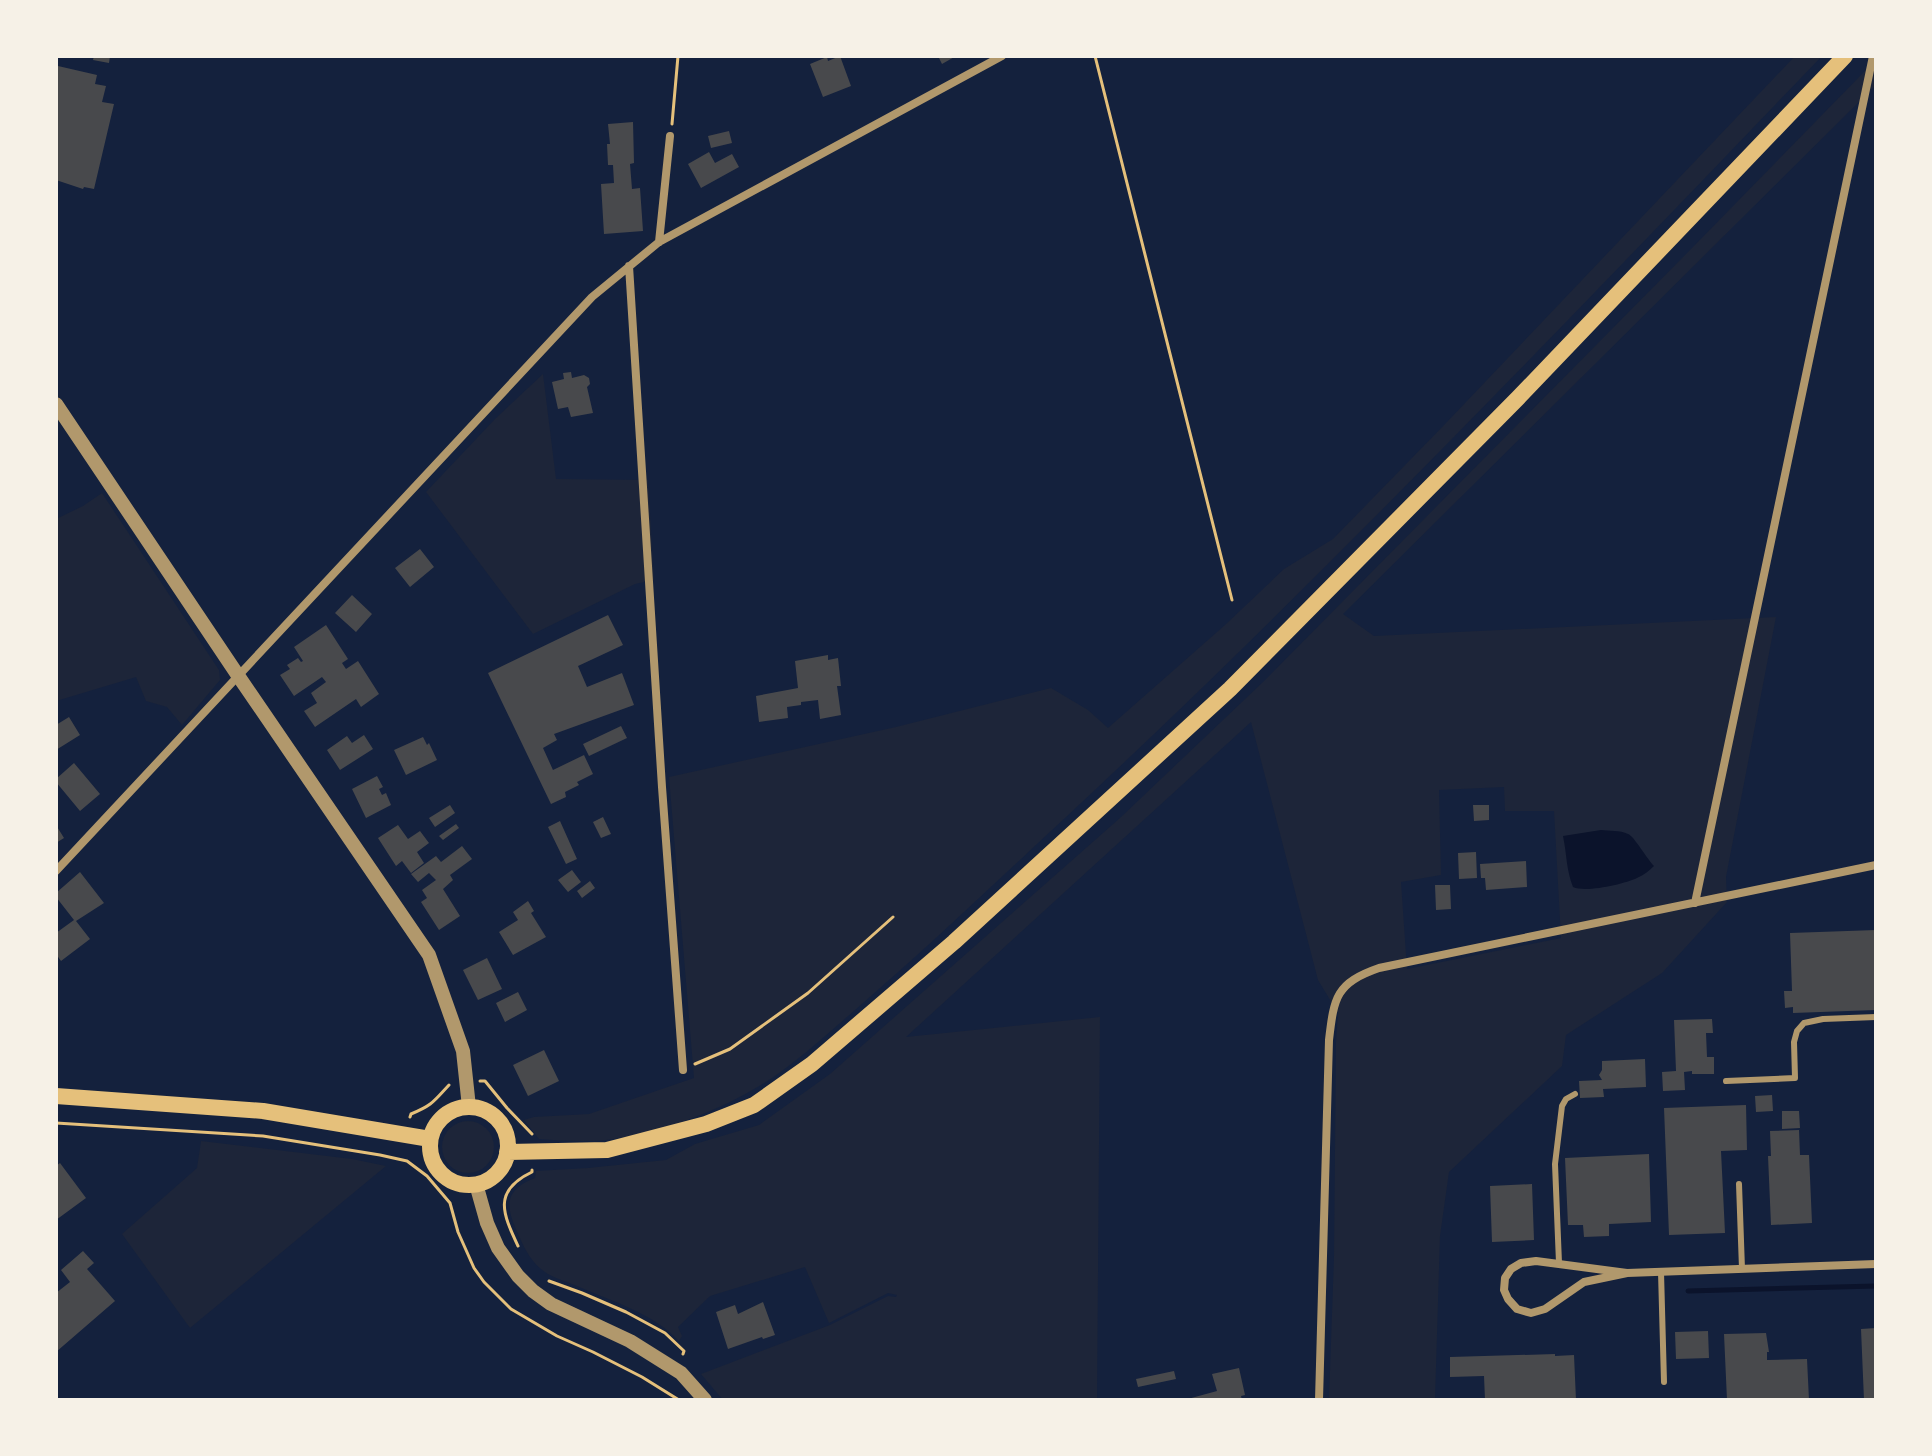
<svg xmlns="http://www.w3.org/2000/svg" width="1932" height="1456" font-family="Overpass,sans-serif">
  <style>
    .green { fill: #1d2539; fill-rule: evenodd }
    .water { fill: #0b132b }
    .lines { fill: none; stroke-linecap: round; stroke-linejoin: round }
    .stream { stroke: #0b132b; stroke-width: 5 }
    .building { fill: #48494c }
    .path { stroke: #e5c07b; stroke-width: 3 }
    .service { stroke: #b1986c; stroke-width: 6 }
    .minor { stroke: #b1986c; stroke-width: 8 }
    .tertiary { stroke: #b1986c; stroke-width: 14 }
    .secondary { stroke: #e5c07b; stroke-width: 16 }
  </style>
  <rect width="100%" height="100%" fill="#14213d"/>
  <path class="green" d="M1795,56H1822C1574,314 1327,574 1065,818C995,883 927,948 855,1010C825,1036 795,1064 761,1085C720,1110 672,1128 625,1137C597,1143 568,1141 539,1139L524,1120L534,1117L589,1114L694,1078L669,777L896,727L1051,688L1088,710L1108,728L1225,625L1284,569L1333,539L1447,422Z
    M1876,57V85L1861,100L1343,614L1374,636L1776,617L1726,877L1727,902L1662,973L1566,1035L1562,1066L1449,1172L1440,1236L1435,1400H1329L1334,1256L1336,1042L1338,1013L1318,980L1251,722L906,1037L1100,1017L1097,1400H723L701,1374L830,1325L888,1296L896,1297L897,1295L888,1293L829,1323L805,1267L710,1296L678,1327L682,1336L679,1341C653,1313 611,1301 577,1286C568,1282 557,1279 548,1274C533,1265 526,1252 519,1236C506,1208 502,1191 535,1178L536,1171L588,1168L666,1160L695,1144L759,1125L830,1074L1120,818L1263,682L1691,249L1863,73ZM1504,787L1505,811H1554L1561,938L1407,969L1401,882L1441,875L1439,790Z
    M543,374L556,479L648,480L654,580L635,584L533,634L426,492L495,419Z
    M102,493L219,670L220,680L182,725L167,707L146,701L136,677L56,701V519L83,506Z
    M442 1147a26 26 0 1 1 52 0a26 26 0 1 1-52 0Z
    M201,1141L352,1159L386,1166L190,1328L122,1234L197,1168Z"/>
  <path class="water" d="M1601,830C1609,831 1620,830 1628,834C1634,836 1647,859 1654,866C1649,871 1644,875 1637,878C1624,884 1586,893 1573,887C1566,869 1567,855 1563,836Z"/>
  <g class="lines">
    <path class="stream" d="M1688,1291L1876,1286"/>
  </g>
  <path class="building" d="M94,56H110L109,63L93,60Z
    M840,56L851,86L823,97L810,64L827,57L828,61Z
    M938,56H956L942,64Z
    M58,66L97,75L95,84L106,86L102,102L114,104L94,189L84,187L83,189L56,180V76Z
    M633,122L634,163L630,164L632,189L640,188L643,231L604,234L601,184L614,183L613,165H608L607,144H610L608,124Z
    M729,131L732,143L711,148L708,136Z
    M709,152L715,163L732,154L739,167L701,188L688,164Z
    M571,372L572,378L584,375L589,378L590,384L587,387L593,413L571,417L568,407L558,409L552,382L564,379L563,373Z
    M420,549L434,567L410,587L395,568Z
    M352,595L372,614L356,632L335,613Z
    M608,615L623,645L578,666L587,687L622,673L634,705L554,734L557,740L543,748L553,770L584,755L593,774L577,782L579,785L565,792L566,797L551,804L488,673Z
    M326,625L348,659L342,663L346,669L358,661L379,694L361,707L356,699L315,727L304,711L317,703L311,693L326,682L322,677L294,696L280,675L290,669L287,665L298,658L301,662L303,661L294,647Z
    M828,655V660L838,658L841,686H837L841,715L820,719L818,700L801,702V705L787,707L788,718L759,722L756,696L798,688L795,661Z
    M69,717L80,735L56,750V725Z
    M621,726L627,738L589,756L583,744Z
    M364,735L373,749L340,770L327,750L347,736L352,743Z
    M423,737L427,745L429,743L437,760L406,775L394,750Z
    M74,763L100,794L80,811L56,782V779Z
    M377,776L383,787L379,789L382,795L386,793L391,805L366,818L352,789Z
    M450,805L455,813L435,827L429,818Z
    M1473,805H1489V820L1474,821Z
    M603,817L611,834L601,838L593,822Z
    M560,821L577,859L566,864L548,827Z
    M456,824L459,828L443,840L439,836Z
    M56,825L64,838L56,843Z
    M398,825L408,839L420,831L429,843L417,852L424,863L411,873L402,861L396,866L378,838Z
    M462,846L472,859L450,875L453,880L443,889L460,916L439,930L421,902L427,898L422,890L436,880L429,873L418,882L411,874L436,856L441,862Z
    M1476,852L1477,878L1459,879L1458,853Z
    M1526,861L1527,887L1486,890L1485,878H1481L1480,864Z
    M572,870L581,882L568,892L558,880Z
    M80,872L104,903L76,921L90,939L61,961L56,954V933L74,920L56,897V893Z
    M590,881L595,888L582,898L577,891Z
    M1435,885H1450L1451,909L1436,910Z
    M528,901L534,911L531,913L546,937L513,955L499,932L518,920L513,912Z
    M1876,930V1010L1793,1013V1007L1785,1008L1784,991H1792L1790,933Z
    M487,958L502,989L478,1000L463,970Z
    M518,992L527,1010L505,1022L496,1003Z
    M1712,1019L1713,1033H1706L1707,1057H1714V1074H1692V1071L1684,1072L1685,1090L1663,1091L1662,1072L1676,1071L1674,1020Z
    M544,1050L559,1081L528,1096L513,1065Z
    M1645,1059L1646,1087L1603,1089L1604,1097L1580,1098L1579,1081L1602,1080L1599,1075L1602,1070V1061Z
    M1772,1095L1773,1111L1756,1112L1755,1096Z
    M1746,1105L1747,1150L1721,1151L1725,1233L1669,1235L1664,1108Z
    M1782,1111H1799L1800,1128L1782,1129Z
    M1799,1130L1800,1155H1809L1812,1223L1771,1225L1768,1156H1771L1770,1131Z
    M1649,1154L1651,1222L1609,1224V1236L1584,1237L1583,1225H1568L1565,1158Z
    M60,1163L86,1198L56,1220V1166Z
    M1532,1184L1534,1240L1492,1242L1490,1186Z
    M83,1251L94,1263L87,1269L115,1301L56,1352V1293L70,1282L61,1270Z
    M763,1302L775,1335L763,1339L762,1337L728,1349L716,1312L735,1305L738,1314Z
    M1876,1328V1400H1864L1861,1329Z
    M1708,1331L1709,1358L1676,1359L1675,1332Z
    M1766,1333L1769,1352H1767V1360L1807,1359L1809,1400H1727L1724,1334Z
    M1555,1354V1356L1574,1355L1576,1400H1485L1484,1376L1450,1377V1357Z
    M1239,1368L1245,1395L1241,1396L1242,1400H1184L1217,1391L1212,1374Z
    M1174,1371L1176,1379L1138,1387L1136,1379Z"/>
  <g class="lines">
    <path class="path" d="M1095,56L1232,600
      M672,124L678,56
      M695,1064L730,1049L808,993L893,917
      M480,1081H485L507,1108L532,1134
      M410,1117L411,1114C433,1105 434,1101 449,1085
      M56,1123L263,1136L380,1155L407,1161L427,1176L450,1203L458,1232L474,1268L484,1282L511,1309L557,1336L593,1352L642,1377L679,1400
      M518,1246C503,1214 492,1191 532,1172V1170
      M549,1281L582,1293L626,1312L665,1333L684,1351L683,1354"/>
    <path class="service" d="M1726,1081L1795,1078L1794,1042L1797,1031L1804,1023L1823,1019L1876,1017
      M1739,1184L1742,1269
      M1559,1263L1555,1164L1562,1106L1566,1099L1575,1094
      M1661,1272L1664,1382"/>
    <path class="minor" d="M659,242L670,136
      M629,266L662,787L683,1070
      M56,871L592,297L659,242L1002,56
      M1695,903L1873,56
      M1627,1273L1536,1261L1521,1263L1511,1269L1505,1278L1504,1290L1508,1299L1517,1309L1531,1313L1545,1309L1584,1282L1627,1273L1876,1264
      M1319,1400L1329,1040C1334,997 1336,983 1379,968L1876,865"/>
    <path class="tertiary" d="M56,404L239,677L429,955L463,1051L469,1107
      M476,1184L487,1223L498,1248L518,1276L533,1291L551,1304L630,1341L681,1373L705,1400"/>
    <path class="secondary" d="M56,1096L263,1111L430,1139
      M430 1146a39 39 0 1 1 78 0a39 39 0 1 1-78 0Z
      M507,1152L607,1150L706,1124L754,1105L812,1064L954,942L1230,689L1518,398L1845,56"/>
  </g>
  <rect width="1932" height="1456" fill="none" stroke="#f6f1e7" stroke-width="116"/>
</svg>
